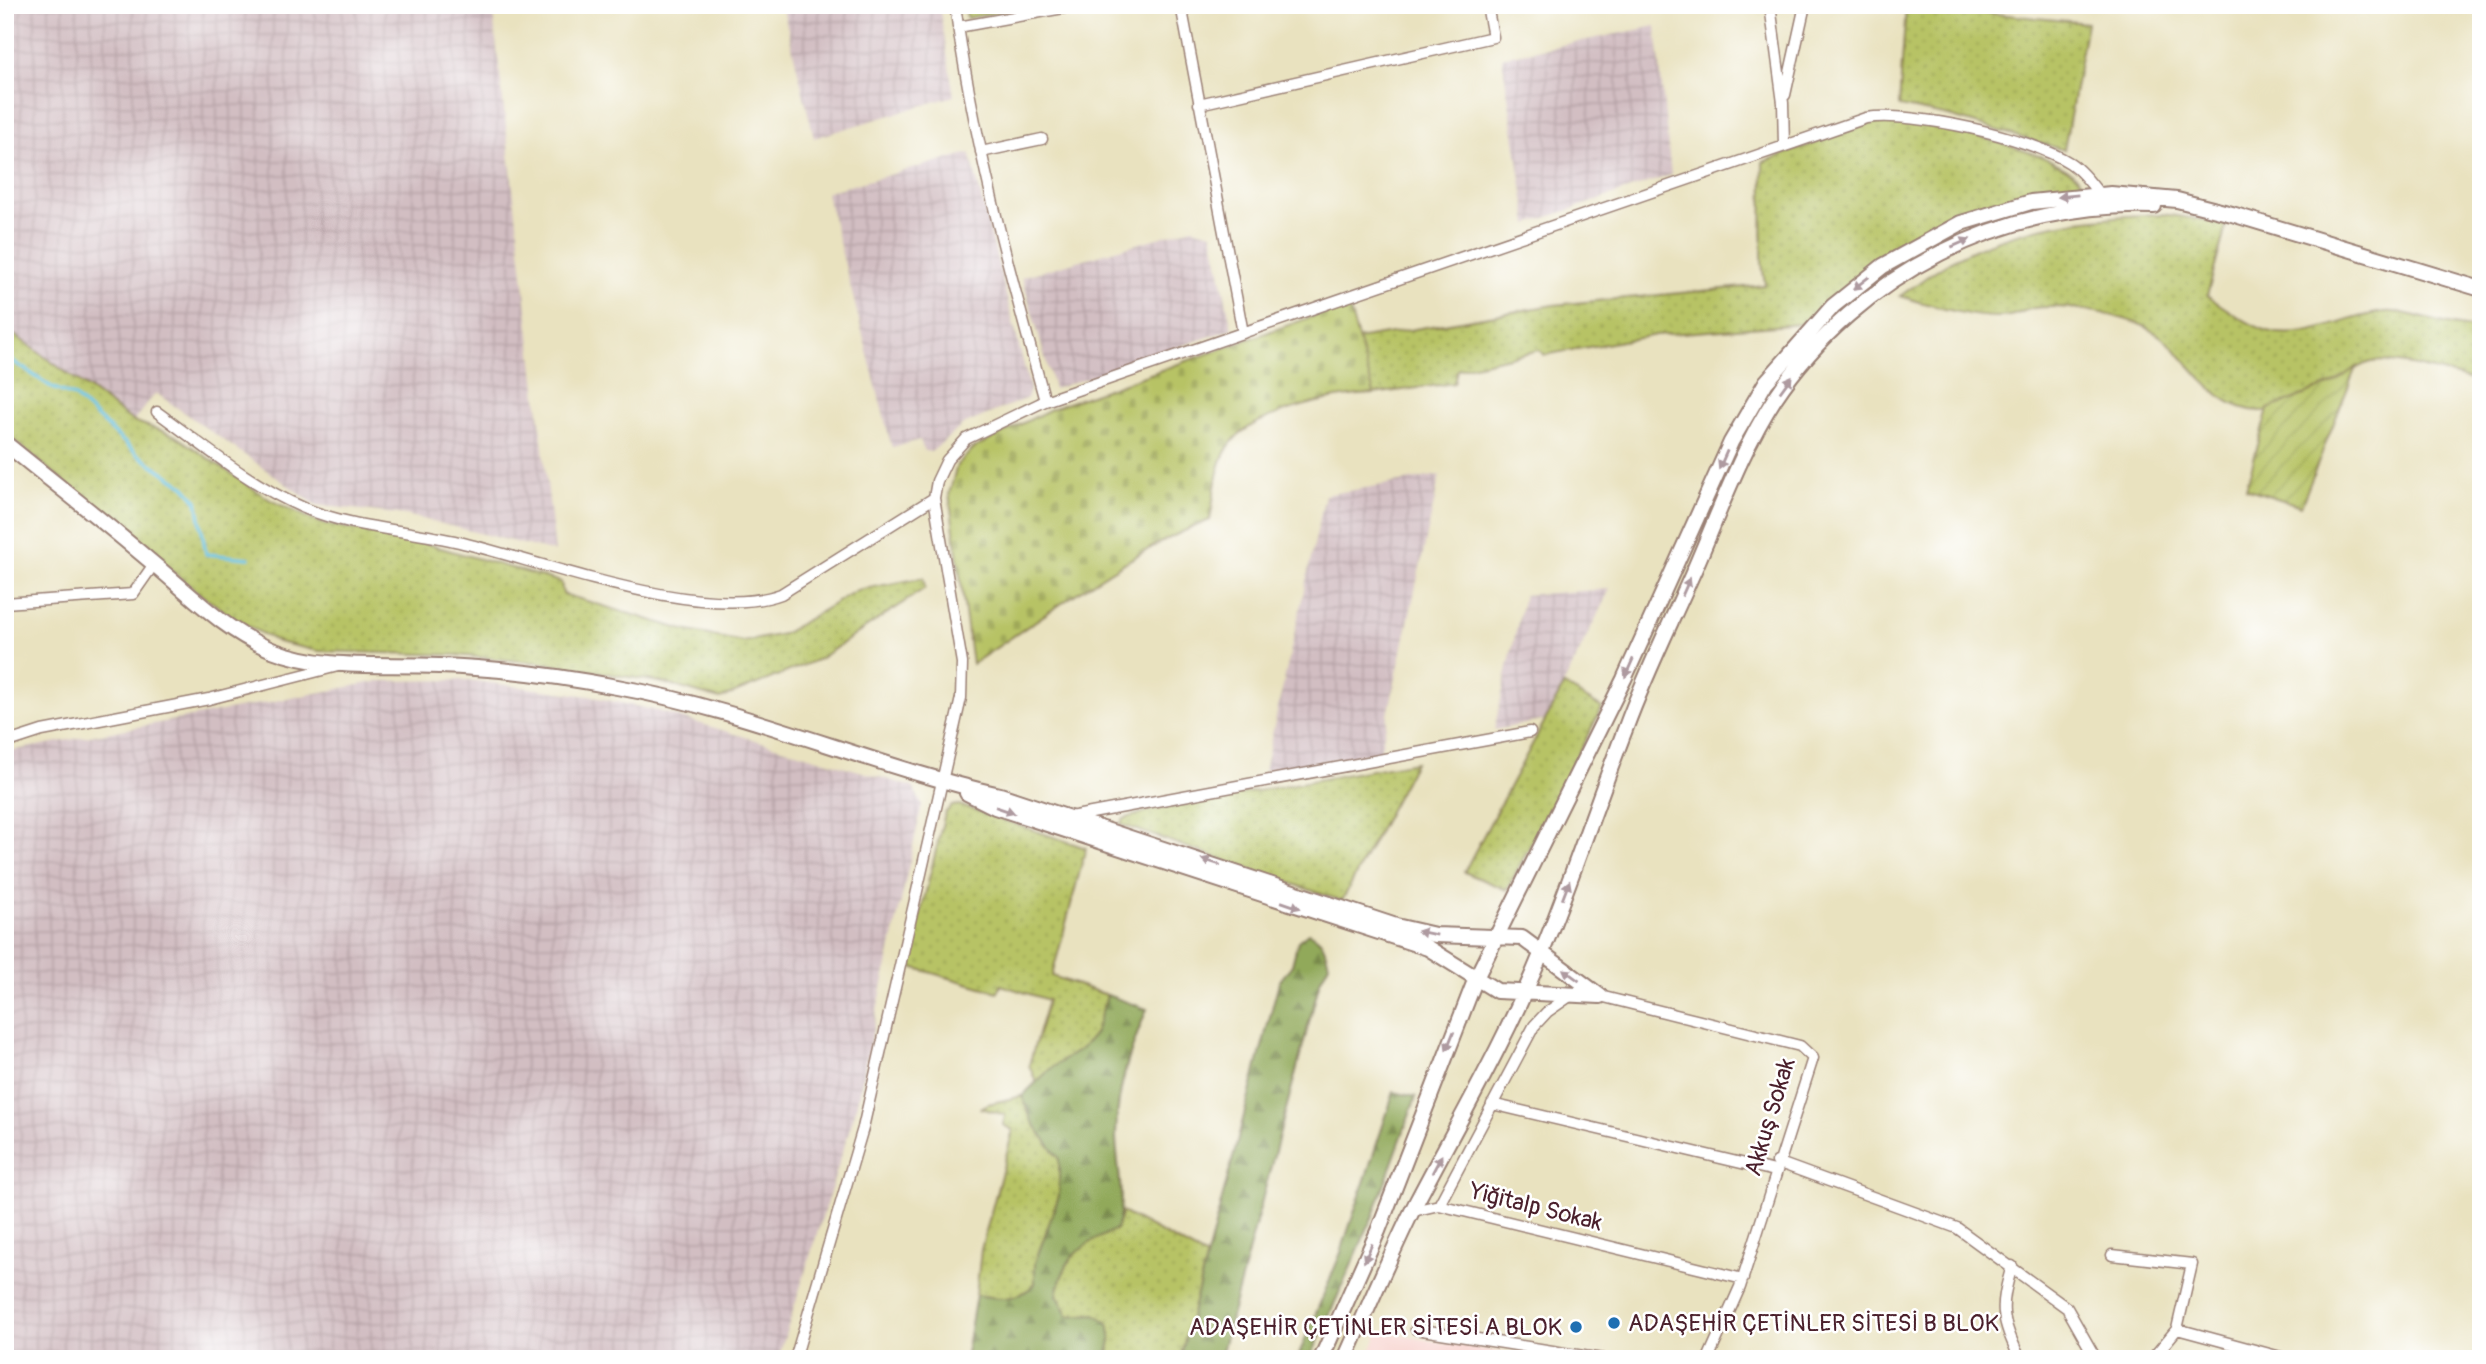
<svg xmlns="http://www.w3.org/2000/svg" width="2486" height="1364" font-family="Pangolin,sans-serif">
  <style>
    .built { fill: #f7d0cb }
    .industrial { fill: url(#industrial-grid) }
    .grass { fill: url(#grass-dots); stroke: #807148; stroke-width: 2 }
    .forest { fill: url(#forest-firs); stroke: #6e6442; stroke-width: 2 }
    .cemetery { fill: url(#cemetery-stones); stroke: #807148; stroke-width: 2 }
    .garden { fill: url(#garden-furrows); stroke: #807148; stroke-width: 2 }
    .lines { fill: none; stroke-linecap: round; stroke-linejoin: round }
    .stream { stroke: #65c2e3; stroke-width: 3.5 }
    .street-casing { stroke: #9a8075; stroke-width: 13 }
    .secondary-casing { stroke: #9a8075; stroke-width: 18 }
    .street { stroke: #fff; stroke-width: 10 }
    .secondary { stroke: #fff; stroke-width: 14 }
    .oneway { fill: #ae9aa0 }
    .poi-dot { fill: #1f6fb2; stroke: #fff; stroke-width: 2.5 }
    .labels { text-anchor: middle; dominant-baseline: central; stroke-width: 5; stroke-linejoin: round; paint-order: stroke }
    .street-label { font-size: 24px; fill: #4a1f2b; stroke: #fff }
    .poi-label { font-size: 24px; fill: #4a1f2b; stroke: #fff; text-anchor: start }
  </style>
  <defs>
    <pattern id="industrial-grid" width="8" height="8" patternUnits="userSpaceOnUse" patternTransform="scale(1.75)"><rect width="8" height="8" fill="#d2bec2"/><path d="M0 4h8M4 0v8" fill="none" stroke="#b6a3a7"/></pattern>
    <pattern id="grass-dots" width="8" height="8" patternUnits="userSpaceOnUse" patternTransform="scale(1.75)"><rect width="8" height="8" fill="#b7c365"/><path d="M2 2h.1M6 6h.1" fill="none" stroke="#9fa758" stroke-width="1.8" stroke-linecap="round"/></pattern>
    <pattern id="forest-firs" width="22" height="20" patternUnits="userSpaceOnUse" patternTransform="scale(1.75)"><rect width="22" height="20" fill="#91a95a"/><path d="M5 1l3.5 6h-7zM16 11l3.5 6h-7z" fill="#78894b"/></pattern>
    <pattern id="cemetery-stones" width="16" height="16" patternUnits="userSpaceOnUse" patternTransform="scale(1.75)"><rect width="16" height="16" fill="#b7c365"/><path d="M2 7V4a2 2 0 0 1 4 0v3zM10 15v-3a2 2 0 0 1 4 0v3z" fill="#9fa758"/></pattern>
    <pattern id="garden-furrows" width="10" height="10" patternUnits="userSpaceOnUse" patternTransform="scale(1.75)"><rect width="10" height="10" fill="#b7c365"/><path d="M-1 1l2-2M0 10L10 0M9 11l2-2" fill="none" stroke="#9fa758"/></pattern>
  </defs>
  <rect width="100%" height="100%" fill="#fff"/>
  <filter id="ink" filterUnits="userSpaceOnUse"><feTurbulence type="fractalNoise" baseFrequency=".0143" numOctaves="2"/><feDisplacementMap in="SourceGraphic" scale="14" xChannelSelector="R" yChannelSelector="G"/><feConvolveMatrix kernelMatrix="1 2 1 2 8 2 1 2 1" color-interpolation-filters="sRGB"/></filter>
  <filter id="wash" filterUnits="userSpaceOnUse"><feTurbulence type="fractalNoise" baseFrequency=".00686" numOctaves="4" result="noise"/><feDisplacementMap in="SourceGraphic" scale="28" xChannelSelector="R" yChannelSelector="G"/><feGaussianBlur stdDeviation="1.57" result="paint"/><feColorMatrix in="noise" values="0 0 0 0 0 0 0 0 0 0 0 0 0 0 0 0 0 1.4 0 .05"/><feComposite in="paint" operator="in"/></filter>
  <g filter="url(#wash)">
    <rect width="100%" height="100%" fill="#e9e2bf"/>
    <path class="built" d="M1379,1332L1544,1359H1368Z"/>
    <path class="industrial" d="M5,5H492L555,552L406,515L316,505L156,393L133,421L5,328Z
      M782,5H939L954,96L814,138Z
      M1656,26L1671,175L1528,224L1502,57Z
      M970,153L1030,389L1027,398L963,425L931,452L924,451L920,440L892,448L826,192Z
      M1192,228L1212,233L1232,329L1054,389L1022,277Z
      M1440,475L1380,752L1264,771L1325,495Z
      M1610,589L1546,720L1494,730L1524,595Z
      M468,680L589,696L658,711L913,787L922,805L855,1112L778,1359H5V752L380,681Z"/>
    <path class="grass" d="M965,5H1036L967,18Z
      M1906,5L2087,23L2064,150L1949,116L1899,106Z
      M1892,121C1926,122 2077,154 2085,188L2042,192L2006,199L1939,225L1889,250L1802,324L1656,335L1544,355L1539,350L1457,369L1454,383L1374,394L1357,339L1553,305L1765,285L1762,263L1763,162L1868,124Z
      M2162,214L2227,223L2207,296C2226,308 2246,324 2268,331C2306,342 2348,315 2385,312C2409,310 2450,329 2481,329V382C2457,377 2392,357 2372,362C2357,365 2348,375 2335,383C2321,392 2277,411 2261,411C2205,410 2187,342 2139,324C2108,313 2067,304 2034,308C2026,309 2018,315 2009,316C1978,321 1930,305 1900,296C1916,285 1932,272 1949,262C2016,225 2088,217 2162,214Z
      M5,328L133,421L174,435L270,500L320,523L423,543L561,582L563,594L684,630L743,642L783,634L857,590L923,578L925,588L819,659L720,699L660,682L542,663L455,655L318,651L278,642L242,623L200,594L5,433Z
      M1564,685L1602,708L1507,890L1464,872Z
      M1415,762L1342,901L1120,824L1124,819L1148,811Z
      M959,805L1086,848L1052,976L1107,995C1104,1007 1101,1022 1095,1032C1084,1054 1053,1065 1036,1082L1029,1065L1048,1000L1001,985L998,992L908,966L945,813L952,806Z
      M1022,1096L1032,1121L1059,1158V1196L1035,1263V1284C1017,1302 999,1299 976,1295L981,1250L1013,1130L1003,1125L1005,1115L981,1108L988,1104Z
      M1122,1212L1207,1257L1180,1359H1107L1111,1340L1095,1314L1069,1316L1057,1295C1065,1253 1079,1248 1116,1229Z"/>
    <path class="forest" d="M1308,933C1323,938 1325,949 1329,964L1320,981L1220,1359H1180L1279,982L1292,965L1298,941Z
      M1107,995L1147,1009C1130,1051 1117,1088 1116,1134C1116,1166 1127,1199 1116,1229C1079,1248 1065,1253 1057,1295L1069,1316L1095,1314L1108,1323L1111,1340L1107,1359H965L976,1295C999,1299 1017,1302 1035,1284V1263L1059,1196V1158L1032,1121L1022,1096L1050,1069L1082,1048L1095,1033Z
      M1394,1092L1416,1097L1373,1216L1310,1359H1297L1340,1255Z"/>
    <path class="cemetery" d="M1348,304L1374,394C1338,395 1255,412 1232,442C1215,462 1215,494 1210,520C1127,552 1047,615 972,664L949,494L957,465L974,448L1051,409Z"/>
    <path class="garden" d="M2356,367L2301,506L2246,488L2268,409L2334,383Z"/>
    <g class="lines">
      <path class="stream" d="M5,356L53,388L74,396L137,454L185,487L197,501L206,554L249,558"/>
    </g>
  </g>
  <g filter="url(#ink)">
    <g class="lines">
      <g class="street-casing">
        <path id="street" d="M955,5C973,140 1009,270 1045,401
          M1181,5L1243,333
          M1770,5L1783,103L1784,146
          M958,27L1080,5
          M1785,95L1805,5
          M1199,104L1493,37L1487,5
          M981,152L1042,139
          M157,412C204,446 250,485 304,508C352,528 408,530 459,542C540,561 703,623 781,594L934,498
          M5,603L133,594L154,564
          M5,743L42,731L209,699L338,666
          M1070,817L1530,732
          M1570,996L1547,1012L1534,1026L1439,1205L1743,1279
          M1600,996L1800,1046L1813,1058L1740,1287L1708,1359
          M1492,1104L1775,1171
          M1777,1162L1957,1228L2067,1308L2096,1359
          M1413,1211L1439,1205
          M2112,1255L2192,1264L2177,1329
          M2012,1266C1999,1310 2001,1317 2020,1359
          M1416,1329L1602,1359
          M795,1359L863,1128L961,698L962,663L934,498L937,481L947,460L966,439L1045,401L1866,118C1914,111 2029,137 2070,163C2082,171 2091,183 2099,194
          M2152,1359L2177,1329L2288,1359
          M2479,1359L2481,1354"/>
      </g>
      <g class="secondary-casing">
        <path id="secondary" d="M5,443C53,482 102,520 149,560C188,592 224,631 272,650C326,671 382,663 439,666C498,668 559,676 617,687C748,710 871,766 1000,795L1396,926L1435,935L1522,938L1600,996
          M967,793L995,807L1428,948L1497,991L1600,996
          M1321,1359L1378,1231L1476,978L1624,679L1731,442L1766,382L1833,306L1883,266L1961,223L2031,202L2111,194L2177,200L2232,214L2481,289
          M1345,1359C1369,1306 1391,1253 1417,1201C1460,1119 1507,1038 1542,952C1572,878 1597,802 1626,727C1645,675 1670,625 1692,575C1718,516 1740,452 1775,398C1858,274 2006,200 2154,206"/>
      </g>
      <use href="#street" class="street"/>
      <use href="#secondary" class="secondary"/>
    </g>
    <defs><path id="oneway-solid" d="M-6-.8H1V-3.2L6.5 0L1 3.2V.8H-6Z" transform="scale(1.75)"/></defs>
    <g class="oneway">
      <use href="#oneway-solid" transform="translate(2068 196) rotate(174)"/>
      <use href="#oneway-solid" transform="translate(1961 243) rotate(-23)"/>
      <use href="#oneway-solid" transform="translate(1861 283) rotate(142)"/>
      <use href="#oneway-solid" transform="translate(1786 384) rotate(-54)"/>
      <use href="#oneway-solid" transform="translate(1723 460) rotate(114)"/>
      <use href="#oneway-solid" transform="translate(1686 587) rotate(-66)"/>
      <use href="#oneway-solid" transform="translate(1629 668) rotate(114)"/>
      <use href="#oneway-solid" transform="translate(1005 810) rotate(19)"/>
      <use href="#oneway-solid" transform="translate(1211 862) rotate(-162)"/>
      <use href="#oneway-solid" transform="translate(1566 890) rotate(-69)"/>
      <use href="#oneway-solid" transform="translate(1291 905) rotate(19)"/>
      <use href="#oneway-solid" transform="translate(1427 933) rotate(-169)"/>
      <use href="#oneway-solid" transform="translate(1571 975) rotate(-144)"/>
      <use href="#oneway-solid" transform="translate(1450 1041) rotate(112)"/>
      <use href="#oneway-solid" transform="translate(1437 1164) rotate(-62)"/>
      <use href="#oneway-solid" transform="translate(1368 1253) rotate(114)"/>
    </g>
  </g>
  <g class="poi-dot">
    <circle cx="1614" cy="1323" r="7"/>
    <circle cx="1576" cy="1327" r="7"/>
  </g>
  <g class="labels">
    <g class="street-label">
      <text transform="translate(1770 1117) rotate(-73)">Akkuş Sokak</text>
      <text transform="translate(1536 1207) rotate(14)">Yiğitalp Sokak</text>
    </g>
    <g class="poi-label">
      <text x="1628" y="1323">ADAŞEHİR ÇETİNLER SİTESİ B BLOK</text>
      <text x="1562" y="1327" text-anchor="end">ADAŞEHİR ÇETİNLER SİTESİ A BLOK</text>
    </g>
  </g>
  <rect width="2486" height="1364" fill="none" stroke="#fff" stroke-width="28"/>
</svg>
